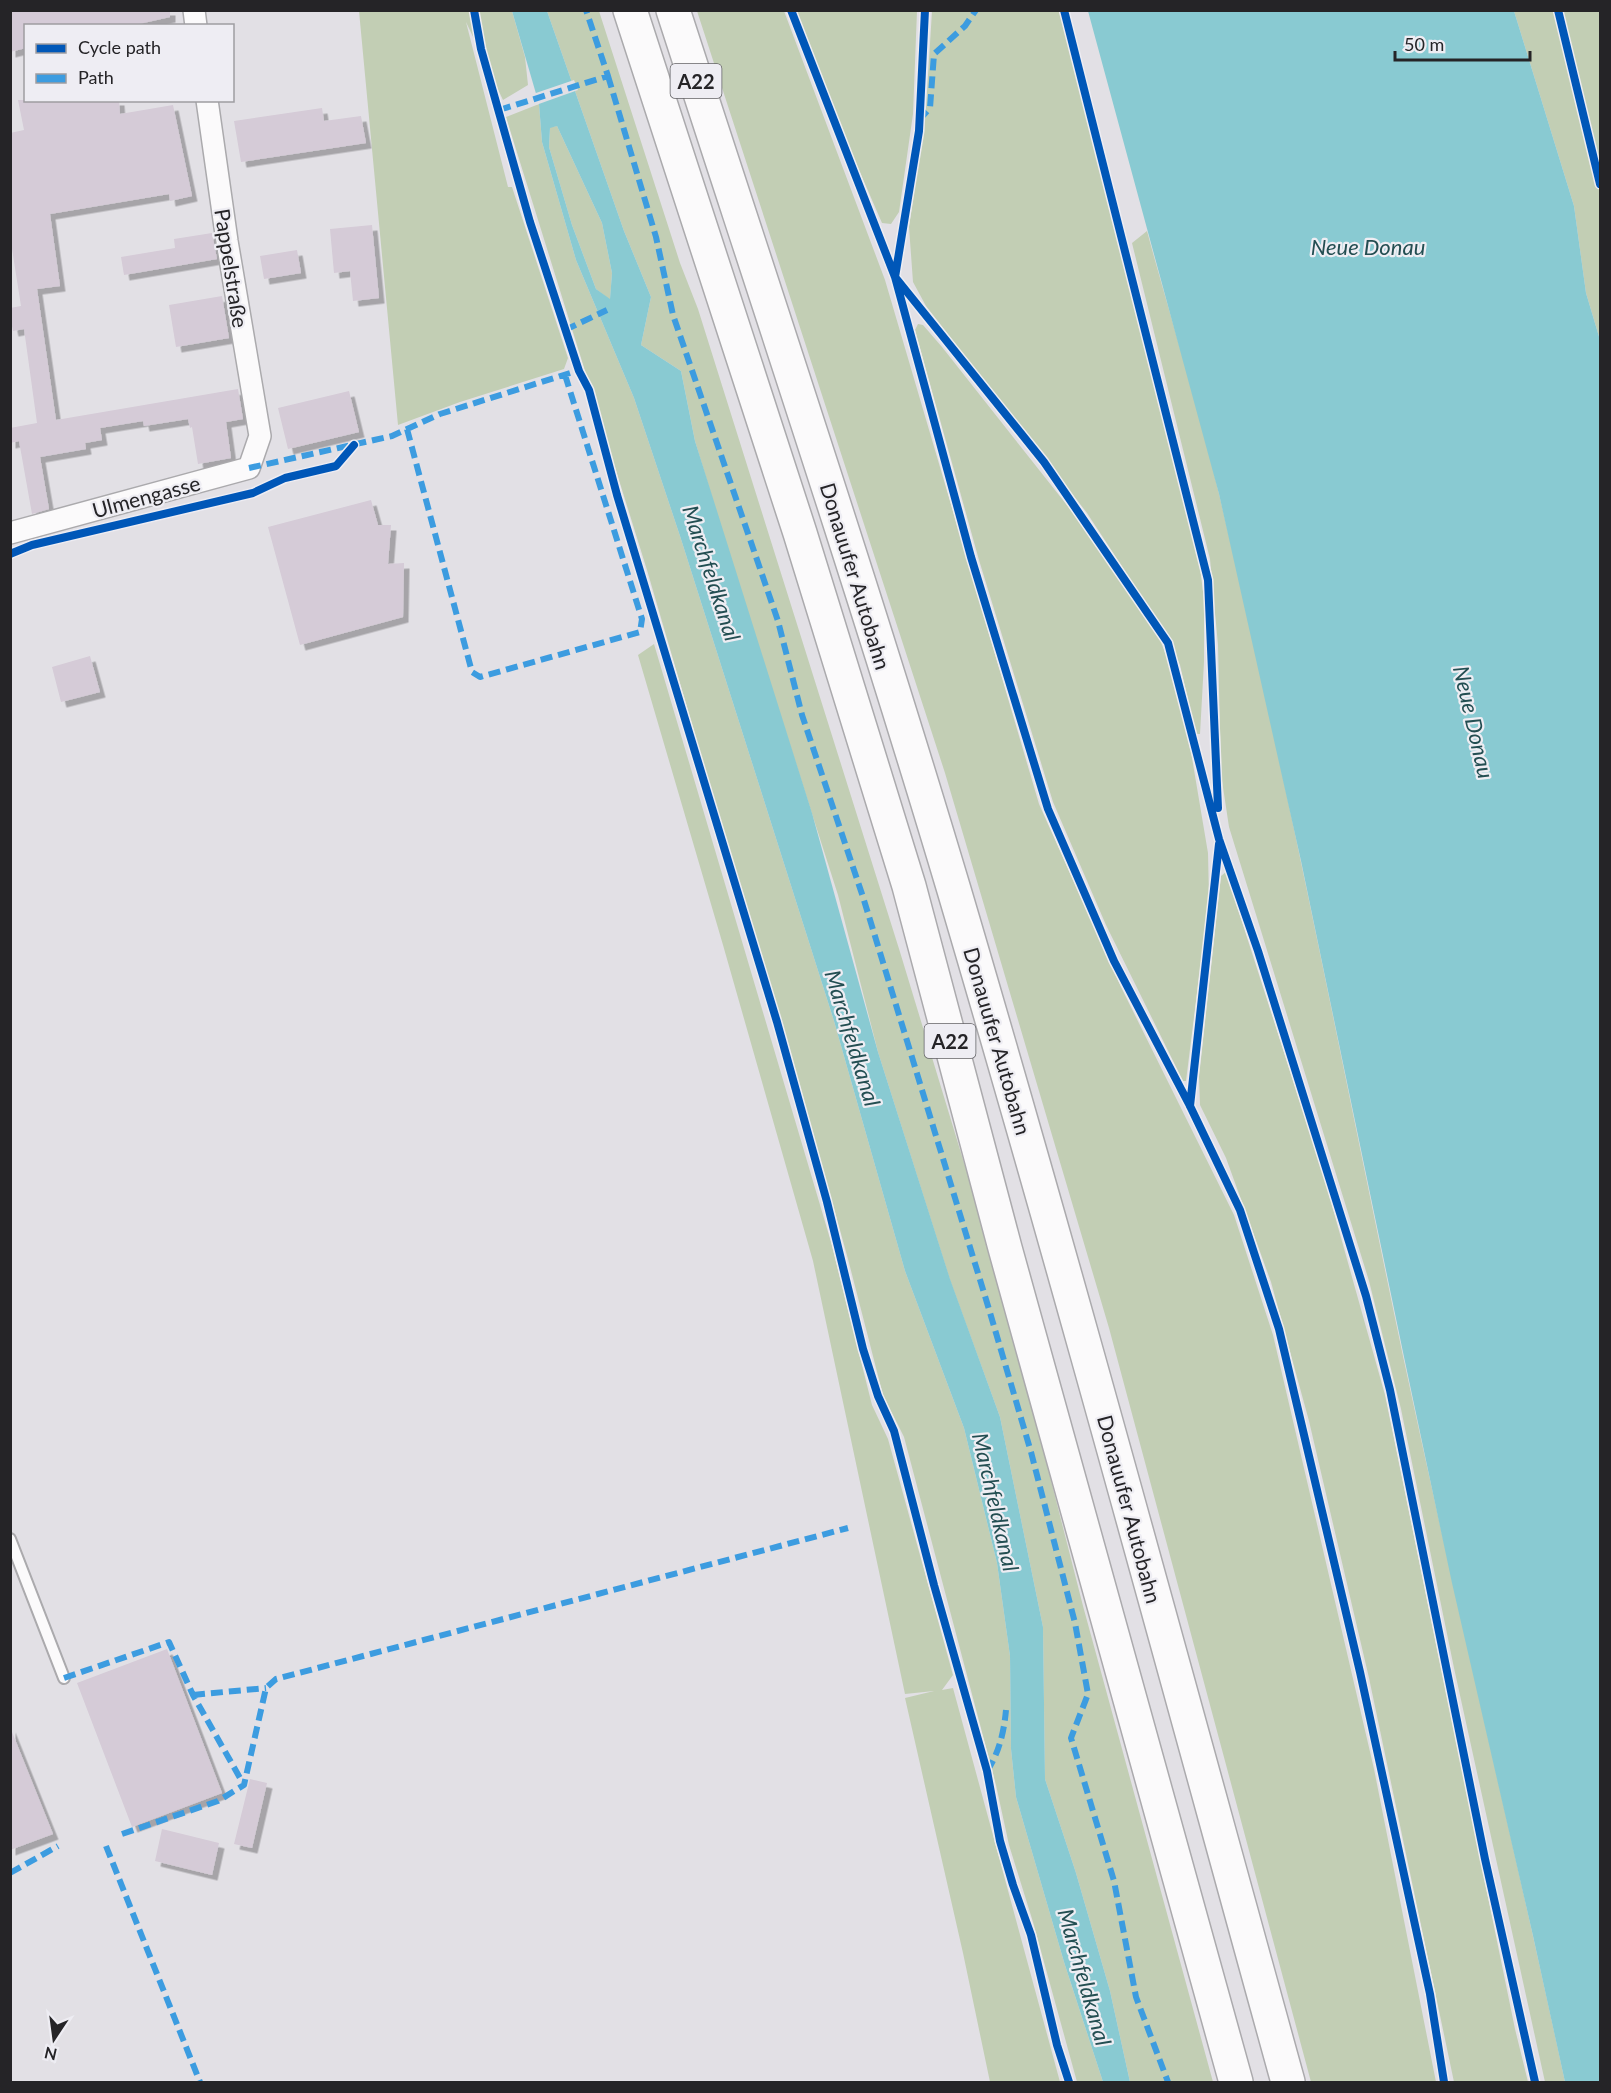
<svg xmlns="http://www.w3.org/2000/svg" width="1611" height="2093" font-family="Lato,sans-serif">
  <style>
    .green { fill: #c2ceb4 }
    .water { fill: #89cad2; fill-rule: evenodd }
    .pier { fill: #e2e0e5 }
    .building { fill: #d5cbd7; filter: url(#shadow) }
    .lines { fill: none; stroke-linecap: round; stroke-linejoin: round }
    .service-casing { stroke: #abaaad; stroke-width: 14 }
    .minor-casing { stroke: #abaaad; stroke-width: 24 }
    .motorway-casing { stroke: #abaaad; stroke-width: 36 }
    .service { stroke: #fbfafb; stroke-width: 10 }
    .minor { stroke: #fbfafb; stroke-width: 21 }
    .motorway { stroke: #fbfafb; stroke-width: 33 }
    .quiet { stroke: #3c9ce0; stroke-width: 6; stroke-dasharray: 12 6; stroke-linecap: butt }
    .cycleway-casing { stroke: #eeedf3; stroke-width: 11 }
    .cycleway { stroke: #0057b8; stroke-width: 8 }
    .labels { text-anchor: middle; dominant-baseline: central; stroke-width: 4.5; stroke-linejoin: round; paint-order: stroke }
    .shield { fill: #eeedf3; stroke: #616064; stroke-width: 1.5 }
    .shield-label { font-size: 20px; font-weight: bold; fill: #252427 }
    .street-label { font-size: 21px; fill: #252427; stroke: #eeedf3 }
    .water-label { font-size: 22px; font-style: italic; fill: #234e52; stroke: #eeedf3 }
  </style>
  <defs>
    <filter id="shadow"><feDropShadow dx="5.5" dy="5.5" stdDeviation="0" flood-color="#0004"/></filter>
  </defs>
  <rect width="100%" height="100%" fill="#e2e0e5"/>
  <path class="green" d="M359,11H512L525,57L528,85L503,100L466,22L508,187H512L568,358L564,369L460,402L398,425Z
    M547,11H599L680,263L698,309L900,952L1002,1288L1083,1606L1213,2082H1130L1110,1991L1076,1873L1045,1779L1043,1627L1000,1417L950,1280L878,1052L838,895L735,573L695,441L681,371L641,345L651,297L624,231Z
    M697,11H784L885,280L1039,804L1121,987L1234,1215L1273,1335L1374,1769L1436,2082H1311L1109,1328L945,773Z
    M797,11H917L913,114L899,212L891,224L882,223L836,117Z
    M932,11H1059L1159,398L1200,567L1204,600V662L1200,734H1196L1180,665L1165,632L1087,513L926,306L913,282L909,227L926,108Z
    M1514,11H1600V340L1586,293L1574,206Z
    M539,104L542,142L576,260L634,398L680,536L834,1021L905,1271L964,1428L997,1563L1010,1656L1011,1749L1016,1797L1064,1962L1103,2082H1077L1033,1922L1009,1845L996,1785L904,1437L883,1395L848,1259L787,1039L715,803L647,570L506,117Z
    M557,126L602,223L612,273L610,300L596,289L572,225L549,147L550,127Z
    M1147,231C1171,320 1199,408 1220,498C1288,783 1343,1070 1403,1356C1455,1599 1513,1840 1565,2082H1545L1454,1668L1401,1409L1369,1281L1229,827L1221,774L1218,645L1210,559L1132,243Z
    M918,324L923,325L942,347L1070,509L1158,634L1170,666L1191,752L1208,853L1209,897L1186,1081H1183L1106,925L1053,802L979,560L915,330Z
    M654,644L831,1242L872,1405L888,1439L953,1675L942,1690L953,1688L1060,2082H990L963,1953L905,1698L934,1691L905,1694L813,1261L723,945L638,655Z
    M1226,872L1324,1177L1385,1395L1515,2029L1528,2082H1454L1369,1678L1309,1421L1271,1282L1226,1158L1200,1105L1199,1077L1221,876Z"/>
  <path class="water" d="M512,11H547L624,231L651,297L641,345L681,371L695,441L812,813L878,1052L950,1279L1000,1417L1043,1627L1045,1779L1076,1873L1110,1991L1130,2082H1103L1064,1962L1016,1797L1011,1749L1010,1656L997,1563L964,1428L905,1271L834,1021L680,536L634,398L576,260L542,142L539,104ZM557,126L602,223L612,273L610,299L596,289L572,225L549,147L550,128Z
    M1088,11H1514L1574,206L1586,293L1600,340V2082H1565L1533,1936L1452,1583L1404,1357L1301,861L1219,494Z"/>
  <path class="pier" d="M574,80L578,90L536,105L533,94Z"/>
  <path class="building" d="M10,10H170V17L130,26H26V48L10,52Z
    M18,100H119L120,114L173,105L192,196L170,201L169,194L50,214L60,286L37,289L56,420L238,389L243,419L226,422L231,458L198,464L192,427L190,428L188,419L144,426L143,421L100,428L102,440L85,443L86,449L40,457L49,509L32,514L19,441L10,443V428L37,423L24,329L13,331L10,317V308L21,306L10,236V133L24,130Z
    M322,108L324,121L361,116L366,143L241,162L234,121Z
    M372,225L379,298L353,301L350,271L334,273L330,229Z
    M212,233L217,259L124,275L121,257L175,248L174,239Z
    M297,250L301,273L264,279L260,256Z
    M222,296L229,338L176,347L169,305Z
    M349,391L359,432L288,449L278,408Z
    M371,500L378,525H391L388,564L404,563L403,617L300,645L268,527Z
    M90,656L100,692L61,702L52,667Z
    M167,1649L222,1793L132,1827L77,1683Z
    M10,1727L53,1834L10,1850Z
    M250,1779L267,1783L252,1848L234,1844Z
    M162,1829L219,1843L212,1875L155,1861Z"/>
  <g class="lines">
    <g class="service-casing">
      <path id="service" d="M10,1539L64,1678"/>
    </g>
    <g class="minor-casing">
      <path id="minor" d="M194,10L196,26
        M10,533L249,468L260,436L227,241L207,100"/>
    </g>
    <g class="motorway-casing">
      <path id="motorway" d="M630,10L800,533L909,886L1005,1248L1236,2082
        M673,10C768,303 866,595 954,890C1071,1286 1178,1684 1288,2082"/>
    </g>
    <use href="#service" class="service"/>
    <use href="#minor" class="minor"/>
    <use href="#motorway" class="motorway"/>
    <path class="quiet" d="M608,76L656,237L673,315L778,621L802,715L863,897L988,1306L1031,1452L1075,1623L1088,1694L1071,1738L1114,1881L1136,1997L1168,2082
      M499,110L608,76L586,10
      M919,120L930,108L934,54L965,26L976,10
      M565,330L607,310
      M407,429L472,672L480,677L640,632L642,619L565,375
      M249,468L392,436L440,414L570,373
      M64,1678L169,1642L193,1695L244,1785
      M193,1695L266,1688
      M987,1771C999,1753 1004,1732 1006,1710
      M122,1834L218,1801L244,1785L266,1688L276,1679L848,1528
      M106,1846L200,2082
      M10,1873L58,1846"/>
    <g class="cycleway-casing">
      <path id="cycleway" d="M474,10L481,49L530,222L579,371L589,390L617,495L777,1022L827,1202L863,1349L878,1396L894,1431L934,1585L987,1771L1000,1841L1013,1885L1031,1935L1057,2045L1069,2082
        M791,10L895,277L971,557L1048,809L1114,961L1190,1106L1240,1210L1279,1329L1360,1672L1430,1994L1444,2082
        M925,10L919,131L895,277L1044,462L1168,643L1219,839L1258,951L1366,1296L1390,1390L1485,1859L1535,2082
        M1064,10L1208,580L1218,808
        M1558,10L1600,184
        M10,554L32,545L253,493L285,478L336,466L354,445
        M1190,1106L1219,844"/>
    </g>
    <use href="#cycleway" class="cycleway"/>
  </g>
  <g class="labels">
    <g class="shield">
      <rect x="670.5" y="64" width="51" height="34" rx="4.5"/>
      <rect x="924.5" y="1024" width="51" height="34" rx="4.5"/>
    </g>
    <g class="shield-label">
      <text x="696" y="81">A22</text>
      <text x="950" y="1041">A22</text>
    </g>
    <g class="street-label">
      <text transform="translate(232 268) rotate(81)">Pappelstraße</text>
      <text transform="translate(146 496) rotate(-15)">Ulmengasse</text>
      <text transform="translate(856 576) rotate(73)">Donauufer Autobahn</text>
      <text transform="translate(998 1041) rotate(74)">Donauufer Autobahn</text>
      <text transform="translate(1130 1509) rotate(75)">Donauufer Autobahn</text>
    </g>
    <g class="water-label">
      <text x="1368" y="246">Neue Donau</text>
      <text transform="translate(712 573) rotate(72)">Marchfeldkanal</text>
      <text transform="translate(1474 722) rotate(77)">Neue Donau</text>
      <text transform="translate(853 1038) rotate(73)">Marchfeldkanal</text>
      <text transform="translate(996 1502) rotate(77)">Marchfeldkanal</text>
      <text transform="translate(1085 1977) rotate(74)">Marchfeldkanal</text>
    </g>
  </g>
  <rect width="1611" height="2093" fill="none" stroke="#252427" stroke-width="24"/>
  <rect x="24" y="24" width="210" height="78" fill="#eeedf3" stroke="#9e9da1" stroke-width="1.5"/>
  <rect x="36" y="44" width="30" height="9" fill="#0057b8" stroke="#9e9da1" stroke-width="1.5"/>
  <text x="78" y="54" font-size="18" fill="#252427">Cycle path</text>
  <rect x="36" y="74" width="30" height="9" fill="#3c9ce0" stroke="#9e9da1" stroke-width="1.5"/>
  <text x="78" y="84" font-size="18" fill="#252427">Path</text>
  <g transform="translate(54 2039) rotate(193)" stroke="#eeedf3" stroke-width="4.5" paint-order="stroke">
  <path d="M0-4.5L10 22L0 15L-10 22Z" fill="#252427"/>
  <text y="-9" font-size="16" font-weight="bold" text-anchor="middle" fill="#252427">N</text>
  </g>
  <path d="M1395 51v9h135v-9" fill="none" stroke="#252427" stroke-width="3"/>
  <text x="1404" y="51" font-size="18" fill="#252427" stroke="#eeedf3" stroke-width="4.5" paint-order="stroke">50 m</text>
</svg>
